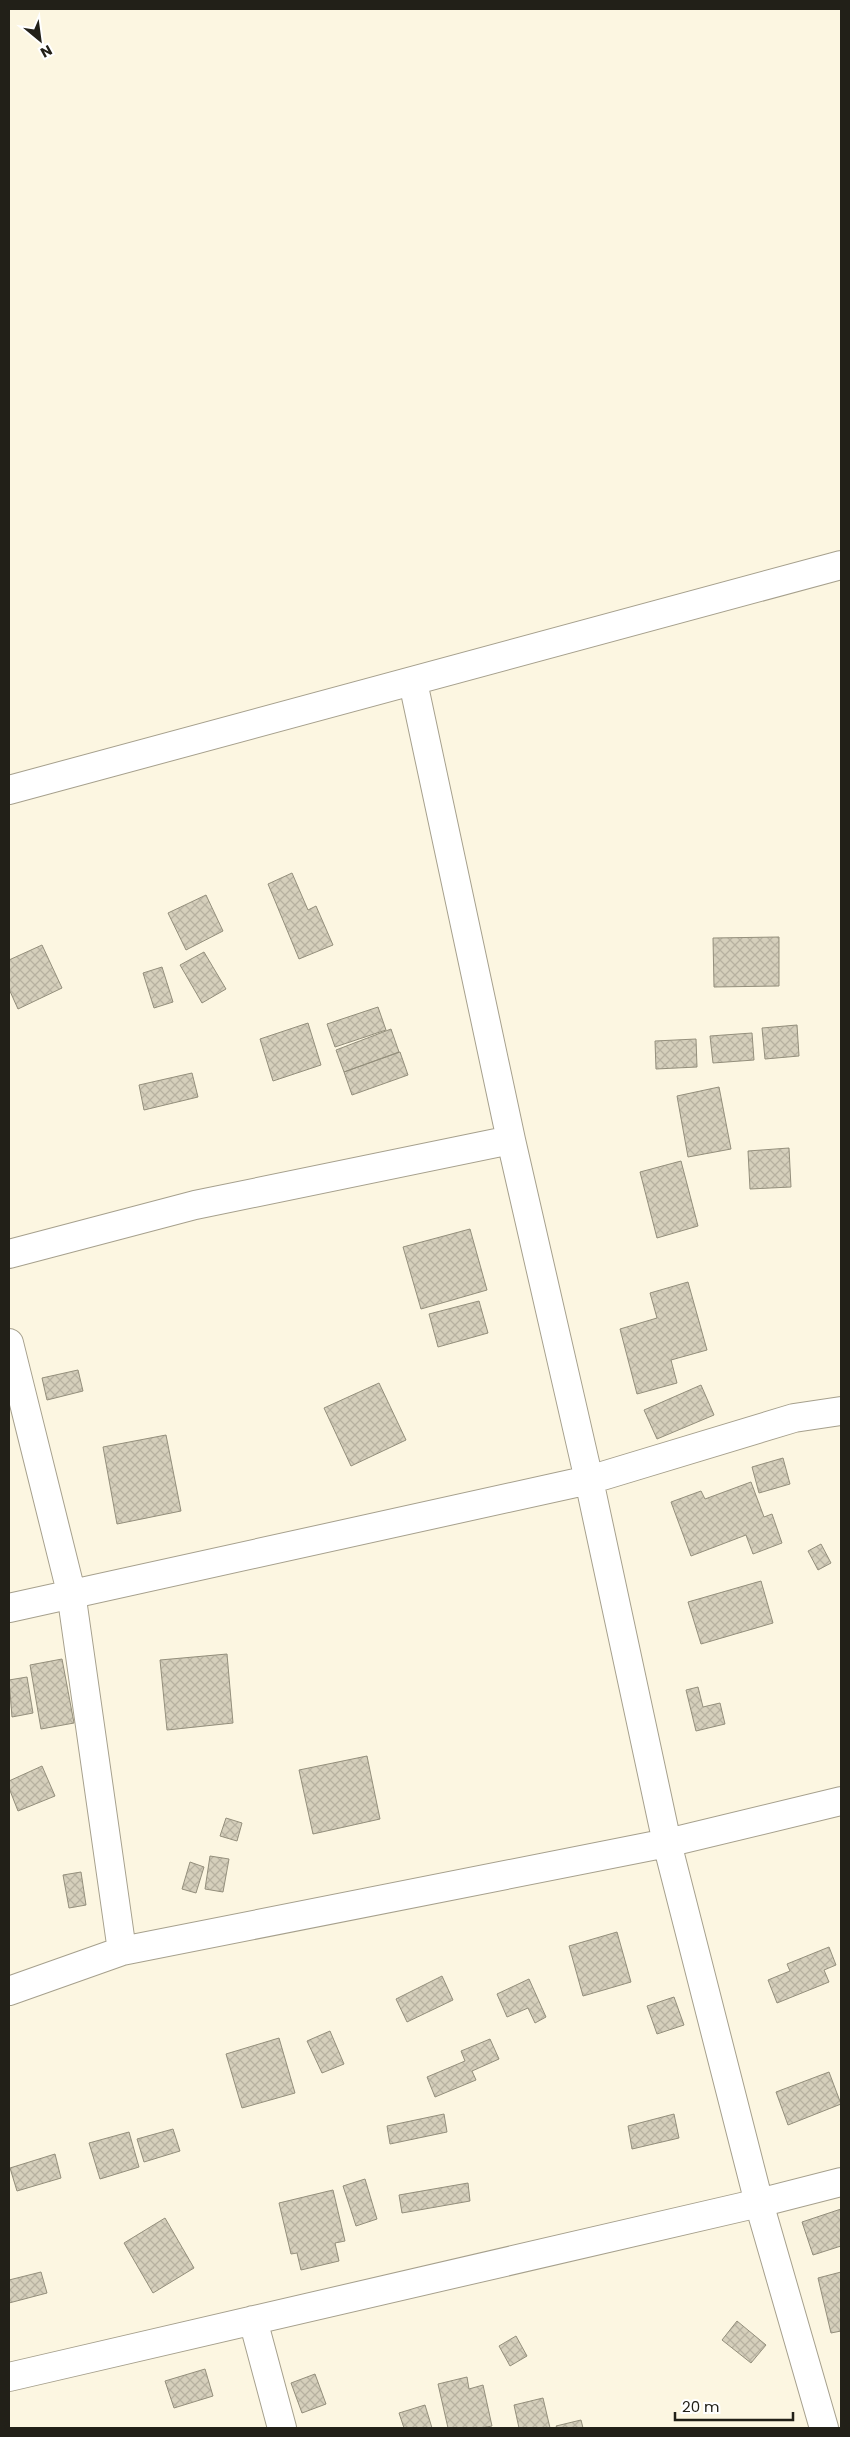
<svg xmlns="http://www.w3.org/2000/svg" width="850" height="2437" font-family="Poppins,sans-serif">
  <style>
    .building { fill: url(#building-cross-hatch); stroke: #948f7c }
    .lines { fill: none; stroke-linecap: round; stroke-linejoin: round }
    .minor-casing { stroke: #a6a08d; stroke-width: 30 }
    .minor { stroke: #fff; stroke-width: 28 }
  </style>
  <defs>
    <pattern id="building-cross-hatch" width="8" height="8" patternUnits="userSpaceOnUse" patternTransform="scale(1.25)"><rect width="8" height="8" fill="#d5cfbb"/><path d="M0 0l8 8M0 8l8-8" fill="none" stroke="#b7b1a0"/></pattern>
  </defs>
  <rect width="100%" height="100%" fill="#fcf6e1"/>
  <path class="building" d="M292,873L308,910L316,906L333,945L299,959L268,884Z
    M206,895L223,931L186,950L168,913Z
    M779,937V986L714,987L713,938Z
    M42,945L62,988L18,1009L9,989V960Z
    M204,952L226,989L202,1003L180,965Z
    M162,967L173,1002L154,1008L143,973Z
    M378,1007L386,1030L335,1047L327,1024Z
    M308,1023L321,1065L273,1081L260,1039Z
    M797,1025L799,1056L765,1059L762,1028Z
    M391,1029L399,1052L344,1072L336,1050Z
    M752,1033L754,1060L713,1063L710,1036Z
    M696,1039L697,1067L656,1069L655,1041Z
    M400,1052L408,1075L352,1095L344,1072Z
    M192,1073L198,1097L144,1110L139,1085Z
    M719,1087L731,1149L688,1157L677,1096Z
    M789,1148L791,1187L750,1189L748,1151Z
    M681,1161L698,1226L657,1238L640,1172Z
    M470,1229L487,1290L421,1309L403,1247Z
    M688,1282L707,1350L671,1360L677,1383L637,1394L620,1329L657,1318L650,1293Z
    M479,1301L488,1333L438,1347L429,1314Z
    M78,1370L83,1391L47,1400L42,1378Z
    M379,1383L406,1440L351,1466L324,1408Z
    M701,1385L714,1415L657,1439L644,1410Z
    M166,1435L181,1511L117,1524L103,1447Z
    M783,1458L790,1484L759,1493L752,1467Z
    M751,1482L764,1517L772,1514L782,1543L753,1554L746,1535L691,1556L671,1502L701,1491L705,1499Z
    M821,1544L831,1563L818,1570L808,1551Z
    M761,1581L773,1623L701,1644L688,1602Z
    M227,1654L233,1723L167,1730L160,1660Z
    M62,1659L74,1723L41,1729L30,1665Z
    M27,1677L33,1713L12,1717L9,1680Z
    M698,1687L703,1707L720,1703L725,1724L696,1731L686,1690Z
    M367,1756L380,1819L313,1834L299,1770Z
    M42,1766L55,1796L18,1811L9,1788V1781Z
    M226,1818L242,1823L237,1841L220,1836Z
    M210,1856L229,1859L223,1892L205,1889Z
    M190,1862L204,1867L196,1893L182,1889Z
    M81,1872L86,1905L69,1908L63,1875Z
    M617,1932L631,1982L583,1996L569,1946Z
    M829,1947L836,1965L824,1970L829,1982L777,2003L768,1980L790,1971L787,1964Z
    M442,1976L453,2000L407,2022L396,1999Z
    M529,1979L546,2017L535,2023L528,2008L507,2017L497,1994Z
    M674,1997L684,2025L657,2034L647,2006Z
    M330,2031L344,2064L322,2073L307,2041Z
    M279,2038L295,2093L242,2108L226,2054Z
    M490,2039L499,2059L472,2071L476,2080L435,2097L427,2077L465,2061L461,2051Z
    M829,2072L841,2104L788,2125L776,2092Z
    M444,2114L447,2132L390,2144L387,2126Z
    M674,2114L679,2138L632,2149L628,2126Z
    M173,2129L180,2151L144,2162L137,2139Z
    M129,2132L139,2167L100,2179L89,2143Z
    M55,2154L61,2178L17,2191L10,2168Z
    M365,2179L377,2219L356,2226L343,2186Z
    M468,2183L470,2201L402,2213L399,2195Z
    M333,2190L345,2241L335,2243L339,2261L301,2270L297,2253L291,2254L279,2203Z
    M841,2209V2246L813,2255L802,2222Z
    M165,2218L194,2268L153,2293L124,2243Z
    M41,2272L47,2293L9,2303V2280Z
    M841,2272V2331L831,2333L818,2278Z
    M737,2321L766,2345L751,2363L722,2340Z
    M516,2336L527,2356L510,2366L499,2346Z
    M205,2369L213,2396L174,2408L165,2381Z
    M315,2374L326,2404L302,2413L291,2383Z
    M467,2377L469,2389L483,2385L492,2426L481,2428H448L438,2384Z
    M543,2398L550,2428H519L514,2405Z
    M425,2405L432,2428H404L399,2413Z
    M581,2420L583,2428H557L556,2426Z"/>
  <g class="lines">
    <g class="minor-casing">
      <path id="minor" d="M413,682L511,1140L589,1480L667,1843L759,2203L824,2428
        M9,790L841,565
        M9,1254L195,1205L511,1140
        M9,1343L71,1592L122,1951
        M9,1608L589,1480L794,1418L841,1411
        M9,1991L122,1951L667,1843L841,1801
        M253,2320L282,2428
        M9,2377L759,2203L841,2182"/>
    </g>
    <use href="#minor" class="minor"/>
  </g>
  <rect width="850" height="2437" fill="none" stroke="#222018" stroke-width="20"/>
  <g transform="translate(40 40) rotate(151)" stroke="#ffffff" stroke-width="4" paint-order="stroke">
  <path d="M0-4L9 19L0 12L-9 19Z" fill="#222018"/>
  <text y="-8" font-size="14" font-weight="bold" text-anchor="middle" fill="#222018">N</text>
  </g>
  <path d="M675 2412v8h118v-8" fill="none" stroke="#222018" stroke-width="2.5"/>
  <text x="682" y="2412" font-size="15" fill="#222018" stroke="#ffffff" stroke-width="4" paint-order="stroke">20 m</text>
</svg>
